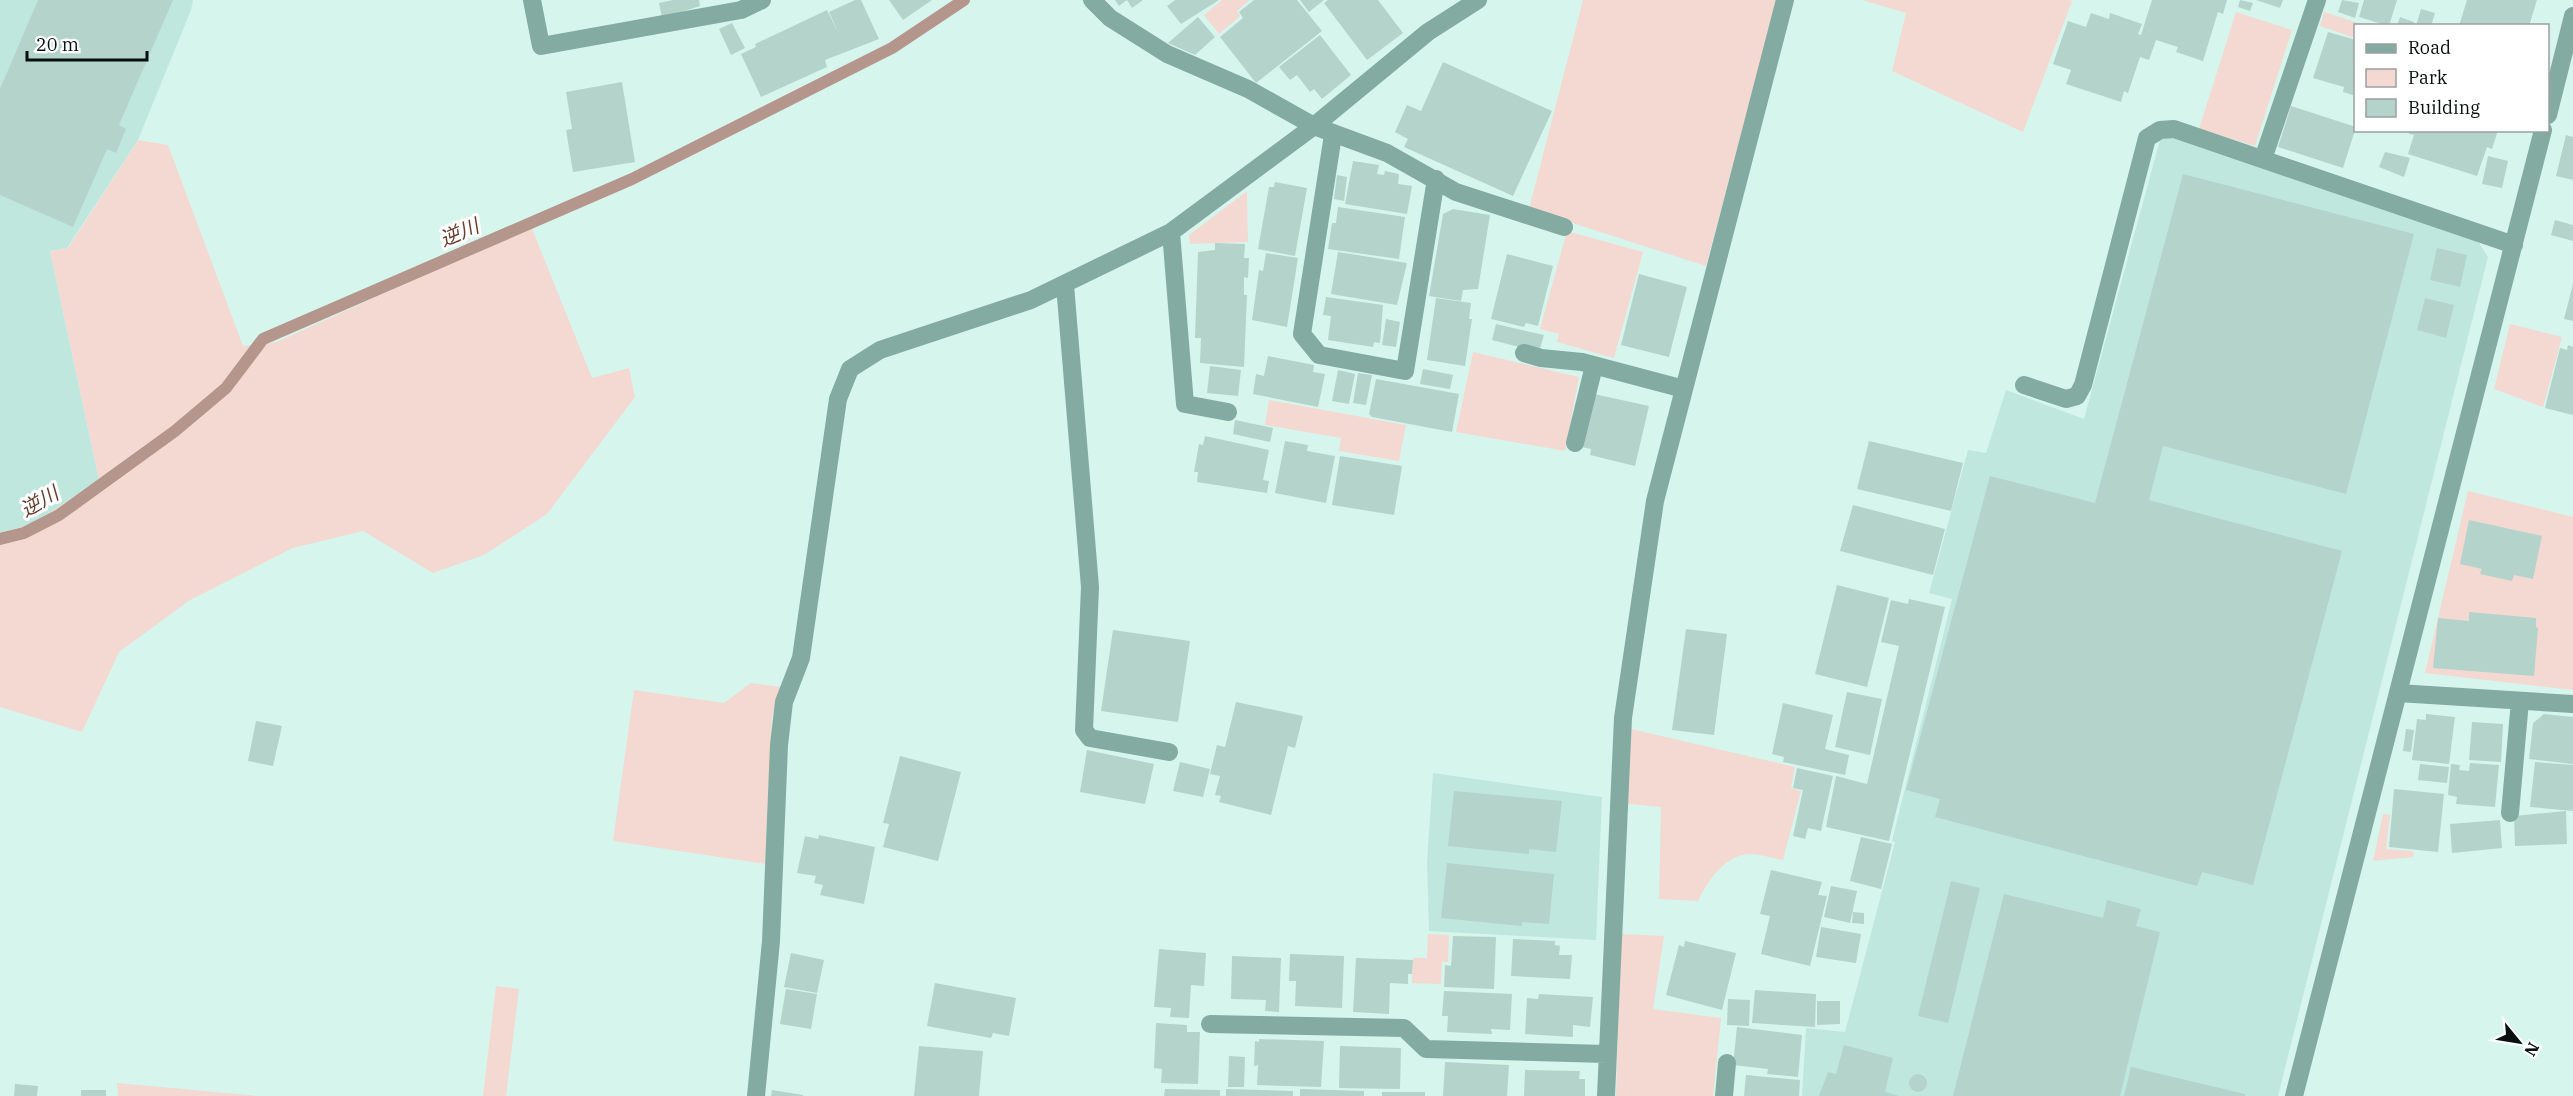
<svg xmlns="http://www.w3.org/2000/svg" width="2573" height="1096" font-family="'IBM Plex Serif','Noto Sans JP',serif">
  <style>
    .built { fill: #c0e7dd }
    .green { fill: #f3d9d1 }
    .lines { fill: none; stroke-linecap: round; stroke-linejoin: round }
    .stream { stroke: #b5968c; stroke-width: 12 }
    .building { fill: #b4d3cb }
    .minor { stroke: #83aba1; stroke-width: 18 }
    .labels { text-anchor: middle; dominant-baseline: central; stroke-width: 6; stroke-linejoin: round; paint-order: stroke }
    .water-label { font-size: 20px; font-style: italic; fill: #6c3d2f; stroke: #fff }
  </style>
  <rect width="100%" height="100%" fill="#d6f6ed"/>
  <path class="built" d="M0,0H193L191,10L138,140L67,248L50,251L99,480L33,524L0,533Z
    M2169,137L2478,241L2488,257L2278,1096H1802L1806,1028L1845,1032L1895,842L1892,841L1952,599L1929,593L1968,450L1986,453L2006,390L2084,419L2160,140Z
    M1433,773L1602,797L1596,940L1429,931L1427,862Z"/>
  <path class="green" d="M1222,0H1250L1237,11L1240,16L1219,34L1204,15Z
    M1583,0H1777L1706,266L1529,209Z
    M1862,0H2069L2072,1L2023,132L1892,71L1906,13Z
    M2236,12L2292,30L2255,146L2199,129Z
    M2324,12L2365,25L2356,26L2355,38L2320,26Z
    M138,140L168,145L243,346L277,342L531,226L592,378L629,368L635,397L547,514L484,555L433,573L363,531L293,548L190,600L119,652L82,732L0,707V533L33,524L99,480L50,251L68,248Z
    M1247,191L1248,242L1190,244L1189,235Z
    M1567,231L1643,252L1614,358L1557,342L1559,334L1540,329Z
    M2510,324L2562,337L2543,407L2494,389Z
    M1473,352L1579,377L1565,451L1456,432Z
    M1269,400L1406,425L1399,461L1339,451L1341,438L1265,425Z
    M2468,491L2573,517V690L2425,673Z
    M751,683L781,687L772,718L765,864L613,841L634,690L724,703Z
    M1631,729L1795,767L1791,788L1801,791L1783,860C1772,858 1760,854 1749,854C1725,855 1707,882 1698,901L1659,899L1661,807L1628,804Z
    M2383,814L2390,815L2386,849L2413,851L2414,857L2373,861Z
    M1428,934L1449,935L1448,962H1442L1441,984L1412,983L1413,958H1427Z
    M1621,934L1664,936L1653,1009L1721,1018L1713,1096H1616Z
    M496,986L519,989L506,1096H483Z
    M117,1083L258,1096H118Z"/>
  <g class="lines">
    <path class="stream" d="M0,539L24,533L59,515L175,431L226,388L263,339L632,179L892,48L964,0"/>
  </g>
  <path class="building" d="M38,0H173L119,125L126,129L116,153L107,149L73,227L0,195V89Z
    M673,0H699L700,6L662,18L659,3Z
    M855,0H861L879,39L825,60L827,67L761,97L741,54L756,47L755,44L827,10L839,34L829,12Z
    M889,0H932L903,20Z
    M1115,0H1143L1132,8L1127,0L1119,6Z
    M1175,0H1219L1181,24L1167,6Z
    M1254,0H1297L1322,31L1256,83L1220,37L1243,18L1239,12Z
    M1300,0H1324L1309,12Z
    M1328,0H1378L1403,33L1367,60L1324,3Z
    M2152,0H2227L2223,14L2218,12L2203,61L2176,52L2178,47L2156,40L2149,60L2140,57L2128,93L2124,91L2121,102L2066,84L2071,70L2053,64L2068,21L2086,27L2091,13L2109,19L2110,13L2142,24L2138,34L2141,35Z
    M2240,0L2253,3L2250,11L2238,7Z
    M2256,0H2283L2280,8Z
    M2342,0L2359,3L2355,18L2338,12Z
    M2364,0H2397L2389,26L2359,17Z
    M2467,0H2537L2529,26H2459Z
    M2421,9L2435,13L2431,26H2416Z
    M1198,17L1215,37L1195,55L1168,43Z
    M2400,17L2414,22L2413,26H2397Z
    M732,23L745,48L731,55L719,29Z
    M2328,32L2356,40V92L2353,95L2343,92L2344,87L2313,78Z
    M1320,35L1351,75L1322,99L1314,89L1310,92L1297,75L1290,80L1279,67Z
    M1443,62L1552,111L1513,196L1404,147L1408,139L1395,132L1407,105L1421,111Z
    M622,82L635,162L573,172L566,130L572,129L566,92Z
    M2291,106L2356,127L2343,168L2278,147Z
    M2410,130H2498L2492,149L2487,147L2477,176L2408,154L2414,135L2409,134Z
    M2566,135L2573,137V180L2556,176Z
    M2385,152L2410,158L2404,177L2379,167Z
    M2488,156L2508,161L2502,188L2482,184Z
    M1353,161L1379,165L1377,174L1384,175L1385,171L1399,174L1398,184L1412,186L1407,214L1345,204Z
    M2183,174L2414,234L2346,494L2163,446L2149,500L2342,551L2253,885L2202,872L2197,886L1935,817L1940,799L1906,790L1990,476L2095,503Z
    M1337,175L1347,177L1344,201L1334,199Z
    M1275,182L1307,188L1295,256L1258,249L1269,187H1274Z
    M1338,207L1405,217L1399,259L1328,249L1332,223H1336Z
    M1453,209L1490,215L1478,289L1463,290L1461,301L1429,296L1443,214Z
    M2555,220L2573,225V241L2551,235Z
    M1215,243L1245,244L1244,258H1249L1248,278L1244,277V295H1247L1244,367L1200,363L1201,338H1195L1198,252L1215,250Z
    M2437,248L2467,255L2460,287L2430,280Z
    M1338,252L1407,263L1397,305L1331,294Z
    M1266,253L1298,258L1287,327L1252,320L1259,270L1263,271Z
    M1507,254L1553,266L1538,326L1526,323L1524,327L1491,319Z
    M1639,274L1687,287L1669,357L1621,345Z
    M2573,284V321L2564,319Z
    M1326,297L1383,305L1380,343L1374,342L1373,347L1328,340L1331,316L1323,315Z
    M1436,298L1471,303L1469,319H1472L1465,366L1427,360Z
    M2425,298L2454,305L2446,338L2417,330Z
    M1386,319L1400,322L1396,347L1382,345Z
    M1496,324L1544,335L1539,352L1492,340Z
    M2568,345L2573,347V415L2545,408L2560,348L2567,350Z
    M1268,356L1314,365L1313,372L1325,374L1318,407L1253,394L1256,374L1264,376Z
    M1210,366L1241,370L1238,396L1207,393Z
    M1423,369L1453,375L1450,389L1420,384Z
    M1338,370L1355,374L1349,404L1332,401Z
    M1358,373L1372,375L1366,405L1353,403Z
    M1376,379L1459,394L1452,432L1372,417L1369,414Z
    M1594,394L1649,406L1635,466L1590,455L1591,449L1582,447Z
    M1235,420L1273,428L1270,442L1233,434Z
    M1205,436L1269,450L1263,480L1269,481L1267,493L1197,482L1198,472H1194L1199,444L1203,445Z
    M1285,441L1308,445L1307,451L1335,456L1326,503L1275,493Z
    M1869,441L1963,463L1951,511L1857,489Z
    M1340,456L1402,466L1394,515L1332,505Z
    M1853,505L1945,529L1933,575L1840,551Z
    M2469,520L2542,536L2533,579L2514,575L2512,581L2480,574L2482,569L2460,564Z
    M1837,585L1889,598L1867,687L1815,674Z
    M1909,599L1945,607L1889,841L1826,827L1836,776L1867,784L1899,646L1881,642L1891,600L1908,604Z
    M2469,612L2536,618V627L2538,628L2534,676L2433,668L2438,618L2469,621Z
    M1686,629L1727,634L1714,735L1672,730Z
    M1113,630L1190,641L1178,722L1101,711Z
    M1847,692L1882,699L1870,755L1835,747Z
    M1236,702L1303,716L1295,748L1288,746L1271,815L1219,802L1221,796L1215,795L1220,776L1210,774L1217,745L1225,747Z
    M1783,703L1833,715L1825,749L1849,755L1845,775L1783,762L1784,757L1772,754Z
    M2426,714L2455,717L2449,764L2412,760L2417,719L2426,720Z
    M2544,714L2573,717V764L2529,759L2533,723Z
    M256,721L282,726L273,766L248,761Z
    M2472,722L2503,724L2501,762L2469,760Z
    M2406,729L2414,730L2411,752L2403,751Z
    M1087,750L1154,764L1145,804L1080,792Z
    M900,756L961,772L938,861L883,847L889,824L883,823Z
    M1180,762L1210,769L1203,797L1173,791Z
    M2535,762L2573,765V811L2530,807Z
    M2470,763L2499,765L2495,807L2456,804L2457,797L2448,795L2451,764L2460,765L2459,770L2469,771Z
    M2420,764L2449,767L2447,783L2418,780Z
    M1797,768L1833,776L1821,831L1808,828L1805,839L1793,836L1803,790L1793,788Z
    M2394,789L2444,794L2438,852L2389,847Z
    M1454,791L1562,801L1556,852L1529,849V854L1448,846Z
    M2566,811L2567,844L2515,846L2514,816Z
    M2500,820L2502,848L2452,853L2450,824Z
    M819,835L875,847L864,904L820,895L823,885L814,883L816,876L797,873L805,836L818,839Z
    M1861,837L1892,844L1881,889L1850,881Z
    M1447,863L1554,874L1549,924L1522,922V926L1441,918Z
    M1771,870L1822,882L1818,895L1827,896L1810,966L1761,954L1770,916L1760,914Z
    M1951,881L1980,888L1948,1023L1918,1016Z
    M1831,886L1857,891L1850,923L1824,917Z
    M2004,894L2103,918L2107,900L2141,909L2136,926L2160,932L2120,1096H1953Z
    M1853,912L1864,913V924L1852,923Z
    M1821,927L1861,934L1856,963L1816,957Z
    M1453,936L1496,937L1494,989L1444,987L1445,965L1451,966Z
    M1513,939L1555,941V945L1560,946L1559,955H1572L1570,979L1511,976Z
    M1685,941L1736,953L1722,1010L1666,995L1679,945L1684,947Z
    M1159,949L1206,953L1204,986L1191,985L1189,1018L1170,1017L1171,1008L1154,1007Z
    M791,953L824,960L817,993L784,987Z
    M1290,954L1344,956L1342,1008L1295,1006L1296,981H1289Z
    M1232,956L1281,958L1279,1012L1265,1011L1266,1000L1231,999Z
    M1356,958L1413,960L1412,974H1408V984L1390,983L1389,1014L1353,1012Z
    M935,983L1016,998L1009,1036L993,1033L991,1038L927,1026Z
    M786,989L817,994L811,1029L780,1024Z
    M1755,990L1816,994L1815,1027L1752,1023Z
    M1444,991L1512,994L1510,1030L1491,1029L1492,1034L1447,1032L1448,1016H1442Z
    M1539,994L1593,997L1590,1027L1573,1025V1037L1525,1034L1527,998L1538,999Z
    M1728,999L1750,1000L1749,1026L1727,1025Z
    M1817,1001H1840V1024L1817,1025Z
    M1156,1023L1187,1025V1032H1200L1198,1084L1161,1083L1162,1069L1154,1068Z
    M1737,1027L1802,1035L1798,1077L1767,1074L1768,1069L1733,1065Z
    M1259,1039L1324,1041L1321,1087L1257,1085L1258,1065L1254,1066L1255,1041L1259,1042Z
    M1844,1045L1893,1058L1885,1092L1899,1096H1819L1828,1072L1836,1074Z
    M919,1046L983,1051L979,1096H914Z
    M1340,1046L1401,1048L1400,1089L1339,1088Z
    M1229,1056L1245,1057L1244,1087H1228Z
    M1445,1062L1509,1065L1507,1096H1443Z
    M2131,1067L2245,1094V1096H2124Z
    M1525,1070L1580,1071L1579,1079H1585V1096H1524Z
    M1909 1083a9 9 0 1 1 18 0a9 9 0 1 1-18 0Z
    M1746,1075L1800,1080L1799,1096H1744Z
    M15,1084L38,1086L37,1096H14Z
    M1165,1089L1220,1090V1096H1164Z
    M1226,1089L1293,1091V1096H1226Z
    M1300,1089L1364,1091V1096H1300Z
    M81,1090H106V1096H81Z
    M772,1090L803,1095V1096H771Z
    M1382,1092H1425V1096H1382Z"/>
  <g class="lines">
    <path class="minor" d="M532,0L541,46L741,10L762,0
      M1092,0L1110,18L1167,54L1248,89L1314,126L1387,153L1456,192L1564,227
      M2548,115L2573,16
      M1333,135L1302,334L1319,355L1405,371L1436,179
      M2263,159L2317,0
      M1171,232L1185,404L1228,412
      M1065,285L1090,587L1084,730L1090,738L1169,752
      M1524,353L1541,358L1582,362L1684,389
      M2024,385L2066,399L2077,396L2083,385L2147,138L2160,130L2174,129L2514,245
      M1575,443L1594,366
      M2398,693L2572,704
      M2510,813L2520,701
      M1210,1024L1404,1028L1426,1049L1606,1054
      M756,1096L771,941L779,745L784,702L801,658L838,399L850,369L880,350L1031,300L1171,232L1314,126L1428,32L1478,0
      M1606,1096L1623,718L1655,501L1785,0
      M1724,1096L1727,1063
      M2294,1096L2543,130"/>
  </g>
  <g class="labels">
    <g class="water-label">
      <text transform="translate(459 232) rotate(-23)">逆川</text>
      <text transform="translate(39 501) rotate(-30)">逆川</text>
    </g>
  </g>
  <rect x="2354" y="24" width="195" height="108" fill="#ffffff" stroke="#9ba09f" stroke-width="1.5"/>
  <rect x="2366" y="44" width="30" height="9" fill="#83aba1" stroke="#9ba09f" stroke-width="1.5"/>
  <text x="2408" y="54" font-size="18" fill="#06110f">Road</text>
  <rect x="2366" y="69" width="30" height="18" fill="#f3d9d1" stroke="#9ba09f" stroke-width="1.5"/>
  <text x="2408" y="84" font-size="18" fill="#06110f">Park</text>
  <rect x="2366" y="99" width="30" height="18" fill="#b4d3cb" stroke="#9ba09f" stroke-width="1.5"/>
  <text x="2408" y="114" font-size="18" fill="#06110f">Building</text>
  <g transform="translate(2519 1042) rotate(120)" stroke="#ffffff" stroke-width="4.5" paint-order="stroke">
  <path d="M0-4.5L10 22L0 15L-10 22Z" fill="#06110f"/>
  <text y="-9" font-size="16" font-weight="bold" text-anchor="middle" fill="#06110f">N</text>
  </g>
  <path d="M27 51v9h120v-9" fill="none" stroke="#06110f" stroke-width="3"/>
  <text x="36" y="51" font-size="18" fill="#06110f" stroke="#ffffff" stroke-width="4.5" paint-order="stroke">20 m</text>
</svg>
